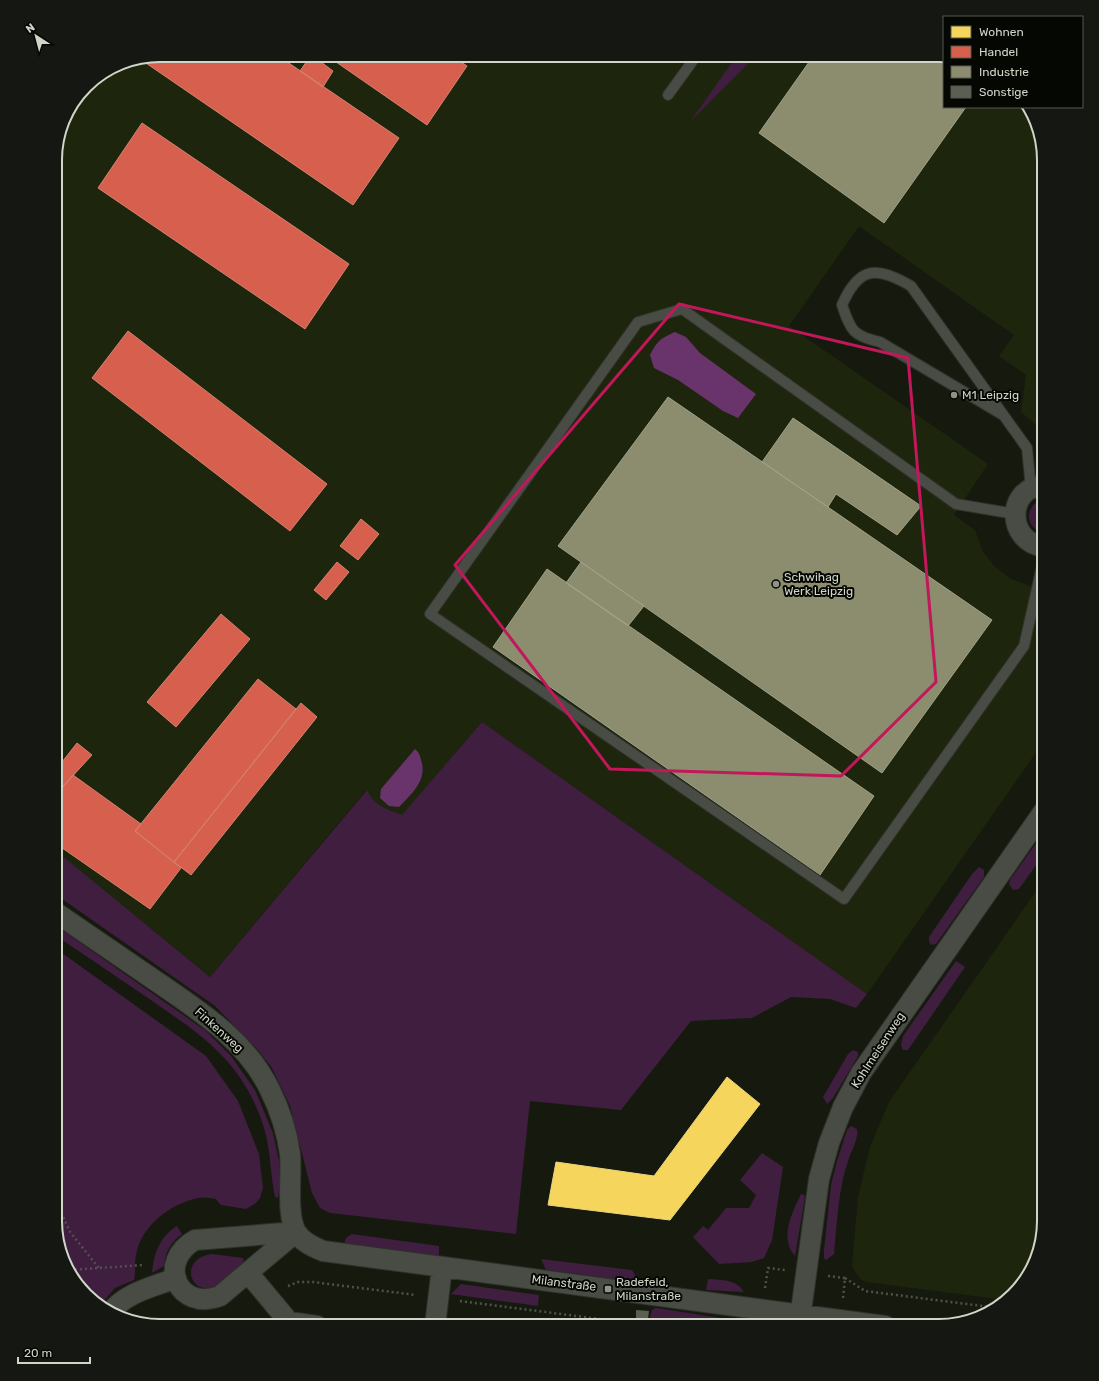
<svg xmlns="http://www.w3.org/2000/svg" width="1099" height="1381" font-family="Rubik,sans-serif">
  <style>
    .built { fill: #1e250d }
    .green { fill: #3f1e3f }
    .water { fill: #69336b }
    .homes { fill: #f6d55c; stroke: #ebd57c }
    .shops { fill: #d6604d; stroke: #d48372 }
    .industry { fill: #8c8c6e; stroke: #a0a289 }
    .building { fill: #5a5e53 }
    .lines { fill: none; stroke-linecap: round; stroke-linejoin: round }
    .service-casing { stroke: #2f322a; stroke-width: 12 }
    .minor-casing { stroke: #2f322a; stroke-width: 22 }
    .path { stroke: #4f524a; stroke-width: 2.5; stroke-dasharray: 2 3; stroke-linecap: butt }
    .service { stroke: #494c44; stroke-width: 10 }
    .minor { stroke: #494c44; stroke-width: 20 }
    .marked { fill: none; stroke: #c2185b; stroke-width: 3; stroke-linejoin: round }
    .poi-dot { fill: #8f9487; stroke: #050702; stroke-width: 1.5 }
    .labels { text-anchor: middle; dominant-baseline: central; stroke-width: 4; stroke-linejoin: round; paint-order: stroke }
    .poi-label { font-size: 12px; fill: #d0d5c8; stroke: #050702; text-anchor: start }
    .street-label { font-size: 12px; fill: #d0d5c8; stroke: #050702 }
    .rim { fill: none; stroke: #d0d5c8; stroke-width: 2 }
  </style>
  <rect width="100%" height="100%" fill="#161a0e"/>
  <path class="built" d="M160,55H737L693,119L757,55H944V107H1028L1044,160V429L1040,428L1021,412L1026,375L999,356L1014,335L859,226L789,326L988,464L954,515L975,530L983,552L995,567L1011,579L1030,586H1044V741L867,994L482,722L402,816L382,807L370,798L366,790L210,977L65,858L55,852V152L66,113L90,81L120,63Z
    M1044,880V1222L1033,1268L1005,1300L867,1282L860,1279L852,1266L858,1197L870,1147L889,1102Z"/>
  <path class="green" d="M737,55H757L690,122Z
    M1044,499V534C1030,529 1024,517 1034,504Z
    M482,722L867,994L856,1008L830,999L791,997L752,1018L691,1021L621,1110L530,1101L516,1234L330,1213L320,1208L312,1193L290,1106L272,1068L257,1049L215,1006L55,894V852L65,858L210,977L367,790C373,805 388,810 402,815Z
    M1044,832V854L1019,889L1013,890L1009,884L1010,880Z
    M979,867L984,870V877L936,944L931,945L929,942V937L972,874Z
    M55,925L206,1031L231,1056L255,1090L273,1133L279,1161L281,1182L278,1198L275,1197C270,1173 271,1151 264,1128C243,1060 200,1034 145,996C115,976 85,955 55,935Z
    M55,948L206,1056L238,1101L259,1154L263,1188L260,1198L256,1203L246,1209L221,1205L216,1199C210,1198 204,1197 198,1198C170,1204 141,1226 136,1255C134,1263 136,1272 134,1280L115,1288L101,1304L73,1280L55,1221Z
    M956,961L965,967L908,1050H903L901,1045L903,1036Z
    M853,1050L858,1052V1056L833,1098L827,1104L823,1097L848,1054Z
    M851,1126L857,1129C859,1139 851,1152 848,1161C838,1190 837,1224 834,1254L826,1260L824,1258V1250L831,1185L837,1161L847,1130Z
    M762,1153L783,1167L772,1240L764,1258L752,1262L719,1264L693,1237L703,1226L708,1230L726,1208H749L756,1195L740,1180Z
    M801,1194L804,1195L805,1197L795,1256C779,1238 792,1213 801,1194Z
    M177,1226L182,1234C171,1242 165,1252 164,1266L152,1273C154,1254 159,1237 177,1226Z
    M352,1234L439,1246V1257L344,1244L346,1238Z
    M212,1254L243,1258L244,1263C235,1270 225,1281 215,1286C191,1298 177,1259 212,1254Z
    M541,1259L632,1270L635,1275V1278L630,1281L546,1270Z
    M708,1279C722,1280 736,1279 744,1292L706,1290Z
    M461,1284L539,1295L538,1306L451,1294Z
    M656,1308L734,1320L743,1322L738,1326H705L652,1321L650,1318L652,1310Z"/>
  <path class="water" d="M675,332L686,337L700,353L756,394L738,418L723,411L678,380L654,368L650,355C657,341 661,338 675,332Z
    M415,749C420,753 420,757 422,763C426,782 411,794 399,807L389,806L380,798L381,789Z"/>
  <path class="homes" d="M727,1077L760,1104L670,1220L548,1205L556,1162L654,1176Z"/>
  <path class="shops" d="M160,55H277L399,138L353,205L140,59Z
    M311,55H326L321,62L333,71L323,87L300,71Z
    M326,55H451L467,66L427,125Z
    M142,123L349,264L305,329L98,188Z
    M128,331L327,484L290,531L92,378Z
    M361,519L379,534L358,560L340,546Z
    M337,562L349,572L326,600L314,590Z
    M221,614L250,639L176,727L147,702Z
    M258,679L296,709L174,862L135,831Z
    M301,703L317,717L191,875L174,862Z
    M77,743L92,755L58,792L55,790V771Z
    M73,775L141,824L135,831L181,868L150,909L55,843V790L58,792Z"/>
  <path class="industry" d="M814,55H944V107H966L884,223L759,133Z
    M668,397L992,620L882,773L558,546Z
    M793,418L921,506L897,535L836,494L828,507L762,462Z
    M581,562L644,606L628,626L566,583Z
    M547,569L874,796L820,875L493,647Z
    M1044,1178V1222L1033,1268V1267Z"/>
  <path class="building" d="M636,1310L649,1311L648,1319L636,1318Z"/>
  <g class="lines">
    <g class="service-casing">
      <path id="service" d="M668,95L697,55
        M1003,415L880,342C853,336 851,331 842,305C859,266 876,266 911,286L1027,448L1031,489
        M1015,514L956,504L682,309L638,322L430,614L844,899L1024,646L1044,557"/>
    </g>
    <g class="minor-casing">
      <path id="minor" d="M1044,547C1005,541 1007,486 1044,486
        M55,912C87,934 118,955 150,977C195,1008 246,1039 270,1090C280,1110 287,1132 290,1154C292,1175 286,1214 296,1232C302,1242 313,1247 323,1251L885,1326
        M296,1232L220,1296C178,1312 156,1262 195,1240Z
        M249,1274L289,1322L288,1326
        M110,1313C126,1292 153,1287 176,1278
        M289,1322L317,1326
        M435,1326L442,1267
        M799,1326L819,1179L829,1143L843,1107L861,1073L1044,811"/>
    </g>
    <path class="path" d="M55,1199L70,1232L99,1268
      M70,1270L143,1265
      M828,1276L845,1278L843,1298
      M845,1278L865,1291L998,1308
      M288,1286L298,1282H313L416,1295
      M765,1288L768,1268L785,1270
      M460,1301L654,1326"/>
    <use href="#service" class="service"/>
    <use href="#minor" class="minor"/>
  </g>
  <path class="marked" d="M679,304L908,358L936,682L841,776L610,769L455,565Z"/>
  <g class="poi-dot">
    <circle cx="954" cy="395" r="4"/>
    <circle cx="776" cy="584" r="4"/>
    <rect x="604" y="1285" width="8" height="8" rx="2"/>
  </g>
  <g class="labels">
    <g class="poi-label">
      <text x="962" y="395">M1 Leipzig</text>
      <text x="784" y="577">Schwihag<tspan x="784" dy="14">Werk Leipzig</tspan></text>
      <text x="616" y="1282">Radefeld,<tspan x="616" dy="14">Milanstraße</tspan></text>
    </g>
    <g class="street-label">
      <text transform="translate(219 1030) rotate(42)">Finkenweg</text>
      <text transform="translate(878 1050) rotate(-57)">Kohlmeisenweg</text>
      <text transform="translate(564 1283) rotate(7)">Milanstraße</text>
    </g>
  </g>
  <path d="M0 0H1099V1381H0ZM160 62H939A98 98 0 0 1 1037 160V1221A98 98 0 0 1 939 1319H160A98 98 0 0 1 62 1221V160A98 98 0 0 1 160 62Z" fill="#151712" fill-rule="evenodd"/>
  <path class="rim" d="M160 62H939A98 98 0 0 1 1037 160V1221A98 98 0 0 1 939 1319H160A98 98 0 0 1 62 1221V160A98 98 0 0 1 160 62Z"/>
  <rect x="943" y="16" width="140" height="92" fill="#050702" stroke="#565951"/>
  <rect x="951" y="26" width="20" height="12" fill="#f6d55c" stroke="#565951"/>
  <text x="979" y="36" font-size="12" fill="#d0d5c8">Wohnen</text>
  <rect x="951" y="46" width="20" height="12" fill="#d6604d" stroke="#565951"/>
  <text x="979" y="56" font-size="12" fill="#d0d5c8">Handel</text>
  <rect x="951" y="66" width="20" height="12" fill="#8c8c6e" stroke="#565951"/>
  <text x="979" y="76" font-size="12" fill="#d0d5c8">Industrie</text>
  <rect x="951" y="86" width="20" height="12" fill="#5a5e53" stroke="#565951"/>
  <text x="979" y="96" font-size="12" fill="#d0d5c8">Sonstige</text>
  <g transform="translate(36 36) rotate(324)" stroke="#050702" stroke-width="3" paint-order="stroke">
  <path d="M0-3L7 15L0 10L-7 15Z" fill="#d0d5c8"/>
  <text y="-6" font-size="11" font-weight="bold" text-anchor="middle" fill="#d0d5c8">N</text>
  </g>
  <path d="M18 1357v6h72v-6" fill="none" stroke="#d0d5c8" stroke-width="2"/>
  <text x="24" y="1357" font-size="12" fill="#d0d5c8" stroke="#050702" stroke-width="3" paint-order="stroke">20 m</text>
</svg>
